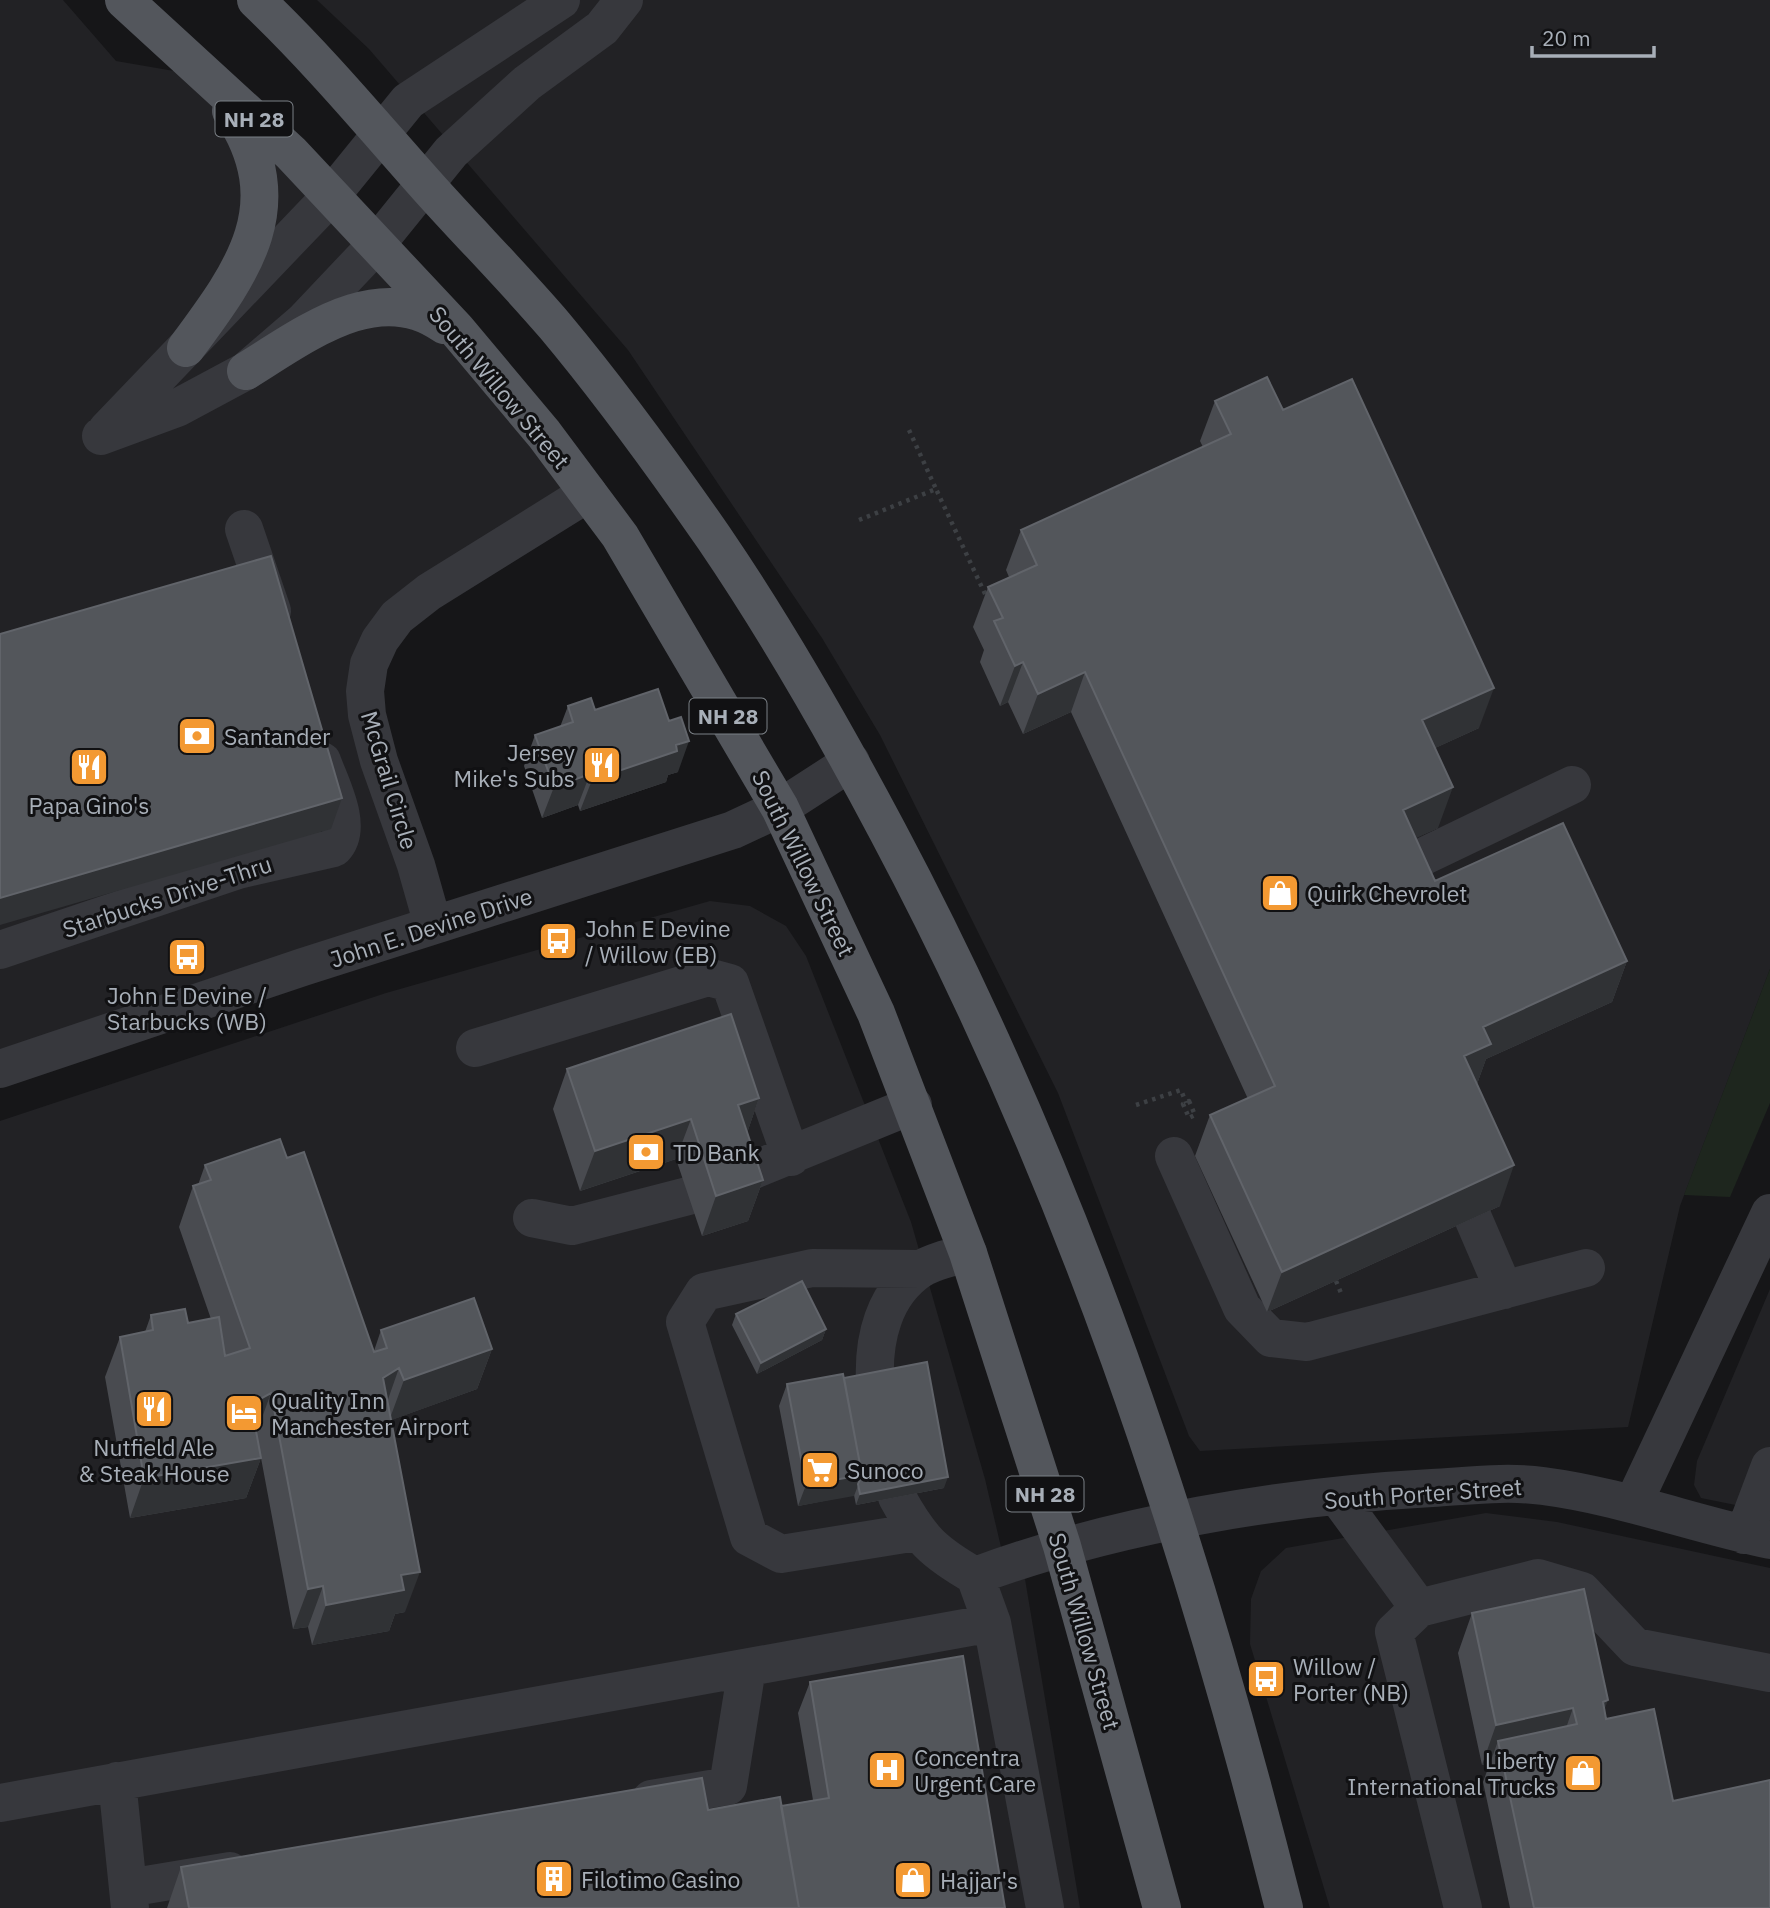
<svg xmlns="http://www.w3.org/2000/svg" width="1770" height="1908" font-family="'IBM Plex Sans',sans-serif">
  <style>
    .built { fill: #222225 }
    .green { fill: #1e261e }
    .lines { fill: none; stroke-linecap: round; stroke-linejoin: round }
    .path { stroke: #3d4044; stroke-width: 4.5; stroke-dasharray: 3.5 5; stroke-linecap: butt }
    .minor { stroke: #37383d; stroke-width: 38 }
    .major { stroke: #53565c; stroke-width: 38 }
    .wall { fill: #494b50 }
    .shaded-wall { fill: #303235 }
    .building { fill: #53565b; stroke: #61646a; stroke-width: 2 }
    .labels { text-anchor: middle; dominant-baseline: central; stroke-width: 6; stroke-linejoin: round; paint-order: stroke }
    .shield { fill: #111113; stroke: #7b8086; stroke-width: 2 }
    .shield-label { font-size: 21px; font-weight: bold; fill: #a8afb8 }
    .street-label { font-size: 23px; fill: #a8afb8; stroke: #111113 }
    .poi-label { font-size: 23px; fill: #a8afb8; stroke: #111113; text-anchor: start }
  </style>
  <rect width="100%" height="100%" fill="#161618"/>
  <path class="built" d="M0,0H63L116,61L209,77L588,493L429,592L369,664L433,925L0,1069Z
    M317,0H1770V969L1680,1206L1628,1427L1200,1451L1189,1436L1058,1093L880,735L822,638L628,350L369,49Z
    M710,901L750,906L786,926L806,956L911,1222L985,1479L1009,1581L1025,1579L1080,1908H0V1121L386,993Z
    M1770,1289V1512L1701,1498L1694,1485L1697,1461Z
    M1486,1513L1557,1522L1770,1568V1908H1330L1250,1644L1251,1599L1261,1571L1286,1548Z"/>
  <path class="green" d="M1770,969V1103L1730,1197L1684,1195Z"/>
  <g class="lines">
    <path class="path" d="M909,430L936,489
      M859,520L936,489L986,596
      M1189,1101L1195,1115L1189,1118L1183,1104Z
      M1136,1105L1181,1090L1186,1103
      M1336,1281L1341,1293"/>
    <path class="minor" d="M107,430L330,197L408,101L561,0
      M101,436L177,408L246,371L303,322L375,246L451,152L527,83L602,28L624,0
      M244,529L272,611
      M1416,860L1572,785
      M433,925L416,865L379,761L367,715L365,691L369,664L380,640L397,617L429,592L588,493
      M0,950L238,870L334,848C354,827 330,784 322,761
      M475,1048L708,977L730,983L791,1157
      M0,1069L303,967L733,830L780,808L851,762
      M1174,1156L1242,1308L1271,1338L1307,1342L1586,1268
      M734,1178L913,1105
      M532,1218L572,1226L688,1196
      M1473,1218L1504,1290
      M875,1382C873,1340 883,1294 921,1269C934,1261 953,1257 968,1253
      M1337,1496L1419,1608
      M897,1497C920,1539 933,1552 975,1576
      M1633,1504L1770,1213
      M917,1532L781,1554L749,1537L685,1322L704,1292L812,1268L921,1269
      M1744,1535L1770,1466
      M992,1623L1045,1908
      M117,1781L130,1908
      M651,1799L728,1786L747,1668
      M0,1803L992,1623L975,1576C1115,1524 1283,1496 1432,1488C1468,1486 1507,1481 1543,1486C1620,1496 1694,1524 1770,1540
      M128,1888L230,1871
      M1463,1908L1394,1632L1419,1608L1538,1578L1582,1591L1635,1647L1770,1673"/>
    <path class="major" d="M124,0L291,153L456,329L544,434L620,536L780,808L876,1013L968,1253L1062,1546L1162,1908
      M256,0C318,59 371,123 428,187C470,234 514,278 555,326C611,393 664,466 714,538C778,632 835,732 888,832C1072,1178 1189,1530 1284,1908
      M186,348C243,271 293,205 231,111
      M246,371C303,336 378,277 444,325"/>
  </g>
  <path class="wall" d="M1215,401L1283,410L1479,728L1435,748L1438,828L1415,838L1435,881L1627,961L1612,1002L1486,1059L1477,1084L1500,1206L1267,1312L1195,1156L1210,1115L1248,1099L1071,712L1023,734L1008,702L1000,706L980,662L984,650L973,627L988,587L1009,577L1006,570L1021,530L1203,447L1200,441Z
    M568,706L595,710L678,772L668,775L666,782L580,811L578,805L542,818L524,766L535,735L560,727Z
    M567,1069L759,1098L747,1133L763,1180L748,1221L702,1236L676,1159L580,1191L553,1109Z
    M287,1158L374,1351L381,1330L492,1349L477,1389L391,1420L405,1612L395,1614L389,1631L312,1645L308,1627L293,1629L261,1458L246,1498L130,1518L105,1377L120,1337L145,1332L151,1315L188,1323L211,1319L179,1227L193,1186L198,1185L205,1165Z
    M736,1314L826,1329L822,1340L757,1374L732,1325Z
    M844,1378L944,1488L856,1505L854,1495L798,1506L779,1406L787,1384Z
    M1472,1613L1604,1711L1606,1719L1673,1801L1770,1908H1510L1483,1782L1490,1763L1482,1765L1458,1653Z
    M810,1682L1005,1908H167L181,1867L708,1810L781,1806L813,1800L798,1713Z"/>
  <path class="shaded-wall" d="M1023,662L1008,702L1000,706L1015,666Z
    M1085,672L1071,712L1023,734L1038,694Z
    M1494,688L1479,728L1407,761L1422,720Z
    M689,741L678,772L668,775L666,782L580,811L592,780Z
    M590,774L578,805L542,818L554,787Z
    M1453,787L1438,828L1388,851L1403,810Z
    M342,798L331,829L0,925V898Z
    M1627,961L1612,1002L1486,1059L1477,1084L1464,1056L1483,1027Z
    M759,1098L745,1139L738,1105Z
    M691,1119L676,1159L580,1191L595,1151Z
    M1514,1165L1500,1206L1267,1312L1282,1272Z
    M763,1180L748,1221L702,1236L716,1196Z
    M826,1329L822,1340L757,1374L761,1363Z
    M492,1349L477,1389L389,1421L404,1380Z
    M399,1368L385,1408L383,1378Z
    M271,1393L256,1434L251,1404Z
    M261,1458L246,1498L130,1518L144,1478Z
    M862,1475L854,1496L798,1506L806,1485Z
    M948,1477L944,1488L856,1505L860,1494Z
    M420,1572L405,1612L395,1614L389,1631L312,1645L326,1605L401,1575Z
    M323,1586L308,1627L293,1629L308,1589Z
    M1608,1700L1593,1741L1603,1702Z
    M1573,1708L1559,1748L1498,1741L1490,1763L1482,1765L1496,1725Z"/>
  <path class="building" d="M1267,377L1283,410L1352,379L1494,688L1422,720L1453,787L1403,810L1435,881L1563,823L1627,961L1483,1027L1491,1044L1464,1056L1514,1165L1282,1272L1210,1115L1275,1086L1085,672L1038,694L1023,662L1015,666L994,621L1003,618L988,587L1037,565L1021,530L1231,434L1215,401Z
    M271,556L342,798L0,898V634Z
    M658,689L669,721L681,717L689,741L676,745L677,751L592,780L590,774L554,787L535,735L573,722L568,706L591,698L595,710Z
    M731,1014L759,1098L738,1105L763,1180L716,1196L691,1119L595,1151L567,1069Z
    M280,1139L287,1158L304,1152L374,1352L387,1348L381,1330L474,1298L492,1349L404,1380L399,1368L383,1378L420,1572L401,1575L404,1590L326,1605L323,1586L308,1589L271,1393L251,1404L261,1458L144,1478L120,1337L153,1330L151,1315L185,1309L188,1323L219,1317L225,1356L250,1348L193,1186L211,1180L205,1165Z
    M802,1281L826,1329L761,1363L736,1314Z
    M927,1362L948,1477L860,1494L858,1484L862,1475L844,1378Z
    M843,1374L862,1475L806,1485L787,1384Z
    M1584,1589L1608,1700L1603,1702L1606,1719L1654,1709L1673,1801L1770,1780V1908H1534L1498,1741L1577,1724L1573,1708L1496,1725L1472,1613Z
    M963,1656L1005,1908H799L781,1806L829,1798L810,1682Z
    M702,1778L708,1810L780,1797L799,1908H189L181,1867Z"/>
  <defs>
    <g id="bank-square" transform="scale(2.0125)"><rect x="-9" y="-9" width="18" height="18" rx="4" fill="#f39932" stroke="#111113"/><path d="M-6-4H6V4H-6ZM0-2.3a2.3 2.3 0 1 0 0 4.6a2.3 2.3 0 1 0 0-4.6Z" fill="#fff"/></g>
    <g id="restaurant-square" transform="scale(2.0125)"><rect x="-9" y="-9" width="18" height="18" rx="4" fill="#f39932" stroke="#111113"/><path d="M-5-6h1v4h1v-4h1v4h1v-4h1v5L-1.5 .5V6h-2V.5L-5-1ZM5-6V6H3V1.5H1.5Q1.5-4 5-6Z" fill="#fff"/></g>
    <g id="shop-square" transform="scale(2.0125)"><rect x="-9" y="-9" width="18" height="18" rx="4" fill="#f39932" stroke="#111113"/><path d="M-5-2.5h2.3a2.7 3.5 0 0 1 5.4 0H5L5.5 6h-11ZM-1.5-2.5h3a1.5 2.3 0 0 0-3 0Z" fill="#fff"/></g>
    <g id="bus-square" transform="scale(2.0125)"><rect x="-9" y="-9" width="18" height="18" rx="4" fill="#f39932" stroke="#111113"/><path d="M-5-6H5V4H4V6H2V4H-2V6H-4V4H-5ZM-3.5-4V0h7V-4ZM-3.5 1.2v1.5H-2V1.2ZM2 1.2v1.5H3.5V1.2Z" fill="#fff"/></g>
    <g id="hotel-square" transform="scale(2.0125)"><rect x="-9" y="-9" width="18" height="18" rx="4" fill="#f39932" stroke="#111113"/><path d="M-6-4.5h1.5V1H6V5H4.5V3h-9V5H-6ZM-4 0a1.8 1.8 0 1 1 3.6 0ZM.5 0V-2.5h3Q6-2.5 6 0Z" fill="#fff"/></g>
    <g id="supermarket-square" transform="scale(2.0125)"><rect x="-9" y="-9" width="18" height="18" rx="4" fill="#f39932" stroke="#111113"/><path d="M-6-5.5h2.5l.6 2H6L4.5 2H-2.5L-4.4-4H-6ZM-1.5 3.2a1.3 1.3 0 1 0 .1 0ZM3 3.2a1.3 1.3 0 1 0 .1 0Z" fill="#fff"/></g>
    <g id="hospital-square" transform="scale(2.0125)"><rect x="-9" y="-9" width="18" height="18" rx="4" fill="#f39932" stroke="#111113"/><path d="M-5-5h3v3.5h4V-5h3V5h-3V1.5h-4V5h-3Z" fill="#fff"/></g>
    <g id="building-square" transform="scale(2.0125)"><rect x="-9" y="-9" width="18" height="18" rx="4" fill="#f39932" stroke="#111113"/><path d="M-4-6H4V6H1V3H-1V6H-4ZM-2.5-4.3h1.7v1.8h-1.7ZM.8-4.3h1.7v1.8H.8ZM-2.5-1h1.7V.8h-1.7ZM.8-1h1.7V.8H.8Z" fill="#fff"/></g>
  </defs>
  <g fill-rule="evenodd">
    <use href="#bank-square" x="197" y="736"/>
    <use href="#restaurant-square" x="602" y="765"/>
    <use href="#restaurant-square" x="89" y="767"/>
    <use href="#shop-square" x="1280" y="893"/>
    <use href="#bus-square" x="558" y="941"/>
    <use href="#bus-square" x="187" y="957"/>
    <use href="#bank-square" x="646" y="1152"/>
    <use href="#restaurant-square" x="154" y="1409"/>
    <use href="#hotel-square" x="244" y="1413"/>
    <use href="#supermarket-square" x="820" y="1470"/>
    <use href="#bus-square" x="1266" y="1679"/>
    <use href="#hospital-square" x="887" y="1770"/>
    <use href="#shop-square" x="1583" y="1773"/>
    <use href="#building-square" x="554" y="1879"/>
    <use href="#shop-square" x="913" y="1880"/>
  </g>
  <g class="labels">
    <g class="shield">
      <rect x="215.5" y="101.5" width="77" height="35" rx="5"/>
      <rect x="689.5" y="698.5" width="77" height="35" rx="5"/>
      <rect x="1006.5" y="1476.5" width="77" height="35" rx="5"/>
    </g>
    <g class="shield-label">
      <text x="254" y="119">NH 28</text>
      <text x="728" y="716">NH 28</text>
      <text x="1045" y="1494">NH 28</text>
    </g>
    <g class="street-label">
      <text transform="translate(500 387) rotate(50)">South Willow Street</text>
      <text transform="translate(390 780) rotate(73)">McGrail Circle</text>
      <text transform="translate(804 863) rotate(64)">South Willow Street</text>
      <text transform="translate(167 896) rotate(-18)">Starbucks Drive-Thru</text>
      <text transform="translate(431 927) rotate(-18)">John E. Devine Drive</text>
      <text transform="translate(1423 1493) rotate(-4)">South Porter Street</text>
      <text transform="translate(1085 1631) rotate(74)">South Willow Street</text>
    </g>
    <g class="poi-label">
      <text x="224" y="736">Santander</text>
      <text x="575" y="752" text-anchor="end">Jersey<tspan x="575" dy="26">Mike's Subs</tspan></text>
      <text x="89" y="805" text-anchor="middle">Papa Gino's</text>
      <text x="1307" y="893">Quirk Chevrolet</text>
      <text x="585" y="928">John E Devine<tspan x="585" dy="26">/ Willow (EB)</tspan></text>
      <text x="187" y="995" text-anchor="middle">John E Devine /<tspan x="187" dy="26">Starbucks (WB)</tspan></text>
      <text x="673" y="1152">TD Bank</text>
      <text x="271" y="1400">Quality Inn<tspan x="271" dy="26">Manchester Airport</tspan></text>
      <text x="154" y="1447" text-anchor="middle">Nutfield Ale<tspan x="154" dy="26">&amp; Steak House</tspan></text>
      <text x="847" y="1470">Sunoco</text>
      <text x="1293" y="1666">Willow /<tspan x="1293" dy="26">Porter (NB)</tspan></text>
      <text x="914" y="1757">Concentra<tspan x="914" dy="26">Urgent Care</tspan></text>
      <text x="1556" y="1760" text-anchor="end">Liberty<tspan x="1556" dy="26">International Trucks</tspan></text>
      <text x="581" y="1879">Filotimo Casino</text>
      <text x="940" y="1880">Hajjar's</text>
    </g>
  </g>
  <path d="M1532 46v10h122v-10" fill="none" stroke="#a8afb8" stroke-width="3.5"/>
  <text x="1542" y="46" font-size="21" fill="#a8afb8" stroke="#111113" stroke-width="5" paint-order="stroke">20 m</text>
</svg>
